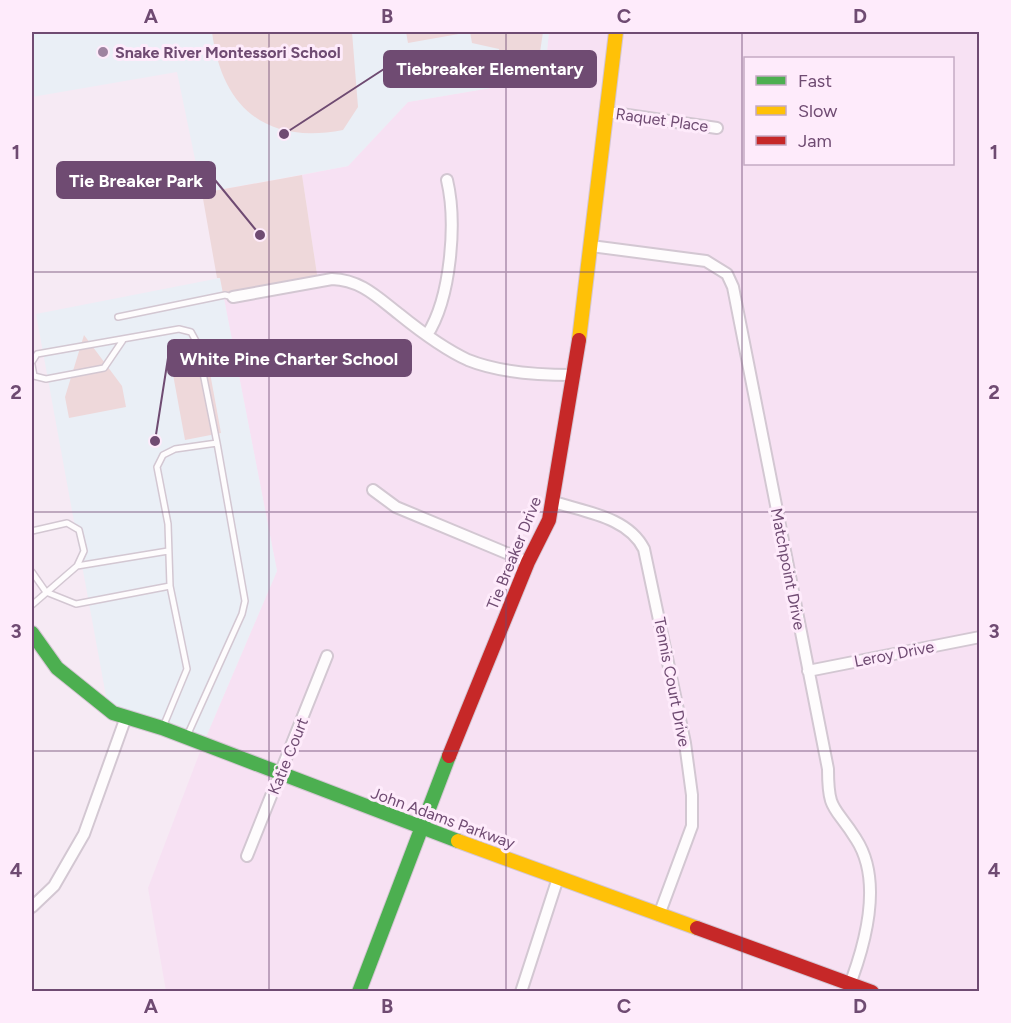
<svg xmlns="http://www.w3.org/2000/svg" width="1011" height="1023" font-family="Figtree,sans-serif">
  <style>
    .residential { fill: #f7e1f3; fill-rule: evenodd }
    .education { fill: #eaeff6 }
    .green { fill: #eed8da }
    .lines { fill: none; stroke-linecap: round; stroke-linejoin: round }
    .lane-casing { stroke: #d3c7d2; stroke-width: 8 }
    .street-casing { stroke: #d3c7d2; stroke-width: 14 }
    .fast-casing { stroke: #d4c6d3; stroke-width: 16 }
    .slow-casing { stroke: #d4c6d3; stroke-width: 16 }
    .jam-casing { stroke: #d4c6d3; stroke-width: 16 }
    .lane { stroke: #fefcfd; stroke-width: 5 }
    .street { stroke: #fefcfd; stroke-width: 10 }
    .fast { stroke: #4caf50; stroke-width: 14 }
    .slow { stroke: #ffc107; stroke-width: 14 }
    .jam { stroke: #c62828; stroke-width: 14 }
    .grid { fill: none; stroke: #6f4b72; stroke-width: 1.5; stroke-opacity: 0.55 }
    .poi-dot { fill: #9e83a0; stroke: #feebfb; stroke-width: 2 }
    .labels { text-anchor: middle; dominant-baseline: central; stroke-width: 6; stroke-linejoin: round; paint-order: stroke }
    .poi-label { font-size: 16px; font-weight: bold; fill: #6f4b72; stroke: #feebfb; text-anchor: start }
    .street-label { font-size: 16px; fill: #6f4b72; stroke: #feebfb }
    .leader { fill: none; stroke: #6f4b72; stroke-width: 2 }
    .callout-dot { fill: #6f4b72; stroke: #feebfb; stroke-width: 2 }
    .callout { fill: #6f4b72; stroke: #6f4b72; stroke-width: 2 }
    .callout-label { font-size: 18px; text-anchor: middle; font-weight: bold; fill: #fff }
    .neatline { fill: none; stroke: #6f4b72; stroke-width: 2 }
    .grid-label { font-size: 20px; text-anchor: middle; font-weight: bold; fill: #6f4b72 }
  </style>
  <rect width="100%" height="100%" fill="#f6eaf4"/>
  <path class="residential" d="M549,32H979V991H166L148,888L203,744L277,571L224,299L318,281L302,175L348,166L408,102L544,79ZM746,58H952V164H746Z"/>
  <path class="education" d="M32,32H549L544,79L408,102L348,166L202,193L177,72L32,97Z
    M220,278L277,571L203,744L108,707L36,314Z"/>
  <path class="green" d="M212,32H352L358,107L343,130C266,145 222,108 212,32Z
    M406,32H543L539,59L509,54L500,56L499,49L472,43L470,32L408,43Z
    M302,175L318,281L224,299L220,278H217L202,193Z
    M84,335L122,386L126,407L69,418L65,397Z
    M208,362L221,433L185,440L172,369Z"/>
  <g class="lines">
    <g class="lane-casing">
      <path id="lane" d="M118,317L225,295L233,297
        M32,362L37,354L179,329L191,332L197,343L217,443
        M32,365L34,376L46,379L104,368L123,340
        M32,531L67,523L79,530L84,551L77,566
        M32,572L46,592L76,604L170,586
        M32,605L77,566L168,551
        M163,727L187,669L170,586L168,524L157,467L163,455L175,449L217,443L245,601L242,614L187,736"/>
    </g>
    <g class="street-casing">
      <path id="street" d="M607,112L717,128
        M591,246L706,261L727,274L733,287L828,769C828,813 835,805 856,839C884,882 864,949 847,992
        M233,297L332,279C361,280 377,297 399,314C420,331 444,349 468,360C500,373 539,375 572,375
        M427,335C451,298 457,222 447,180
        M373,490L396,507L528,562
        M554,502C585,512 628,517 644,549L685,743L692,795V826L659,915
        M808,671L980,637
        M247,856L327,656
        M32,907L54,886L84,834L126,717
        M521,992L558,878"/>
    </g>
    <g class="fast-casing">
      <path id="fast" d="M32,633L57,668L113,713L162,728L458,841
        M359,992L449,756"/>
    </g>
    <g class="slow-casing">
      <path id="slow" d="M579,340L616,32
        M458,841L697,928"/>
    </g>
    <g class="jam-casing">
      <path id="jam" d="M449,756L528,562L549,520L579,340
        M697,928L872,992"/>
    </g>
    <use href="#lane" class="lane"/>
    <use href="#street" class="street"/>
    <use href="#fast" class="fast"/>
    <use href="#slow" class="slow"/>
    <use href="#jam" class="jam"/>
  </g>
  <path class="grid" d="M269,32V992M506,32V992M742,32V992M32,272H980M32,512H980M32,751H980"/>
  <circle class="poi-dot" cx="103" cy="52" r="6"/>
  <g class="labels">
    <g class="poi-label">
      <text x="115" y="52">Snake River Montessori School</text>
    </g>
    <g class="street-label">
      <text transform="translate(662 120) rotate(8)">Raquet Place</text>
      <text transform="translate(514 553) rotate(-68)">Tie Breaker Drive</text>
      <text transform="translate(788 569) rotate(79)">Matchpoint Drive</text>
      <text transform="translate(894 654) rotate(-11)">Leroy Drive</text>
      <text transform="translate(672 682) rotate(79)">Tennis Court Drive</text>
      <text transform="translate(288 756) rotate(-68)">Katie Court</text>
      <text transform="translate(443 818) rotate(20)">John Adams Parkway</text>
    </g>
  </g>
  <path class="leader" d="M284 134L384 69M260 235L215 180M155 441L168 358"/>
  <g class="callout-dot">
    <circle cx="284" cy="134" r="6"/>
    <circle cx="260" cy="235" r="6"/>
    <circle cx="155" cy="441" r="6"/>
  </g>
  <g class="callout">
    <rect x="384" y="51" width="212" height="36" rx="6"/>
    <rect x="57" y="162" width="158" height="36" rx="6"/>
    <rect x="168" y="340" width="243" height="36" rx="6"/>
  </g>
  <g class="callout-label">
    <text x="490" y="75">Tiebreaker Elementary</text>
    <text x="136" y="187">Tie Breaker Park</text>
    <text x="289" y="365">White Pine Charter School</text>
  </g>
  <rect width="1011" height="1023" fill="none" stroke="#feebfb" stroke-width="66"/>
  <rect x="744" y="57" width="210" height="108" fill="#feebfb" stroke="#c5abc4" stroke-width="1.5"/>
  <rect x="756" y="76" width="30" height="9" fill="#4caf50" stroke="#c5abc4" stroke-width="1.5"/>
  <text x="798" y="87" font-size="18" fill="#6f4b72">Fast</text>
  <rect x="756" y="106" width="30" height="9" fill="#ffc107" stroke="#c5abc4" stroke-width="1.5"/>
  <text x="798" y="117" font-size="18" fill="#6f4b72">Slow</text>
  <rect x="756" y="136" width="30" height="9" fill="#c62828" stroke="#c5abc4" stroke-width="1.5"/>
  <text x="798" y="147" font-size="18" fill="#6f4b72">Jam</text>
  <rect x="33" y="33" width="945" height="957" class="neatline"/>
  <g class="grid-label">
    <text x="151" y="23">A</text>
    <text x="387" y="23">B</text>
    <text x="624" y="23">C</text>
    <text x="860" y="23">D</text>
    <text x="16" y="159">1</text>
    <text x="994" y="159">1</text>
    <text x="16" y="399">2</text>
    <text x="994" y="399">2</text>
    <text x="16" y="638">3</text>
    <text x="994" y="638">3</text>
    <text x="16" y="877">4</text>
    <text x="994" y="877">4</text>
    <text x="151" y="1013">A</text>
    <text x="387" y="1013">B</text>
    <text x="624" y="1013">C</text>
    <text x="860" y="1013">D</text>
  </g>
</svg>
